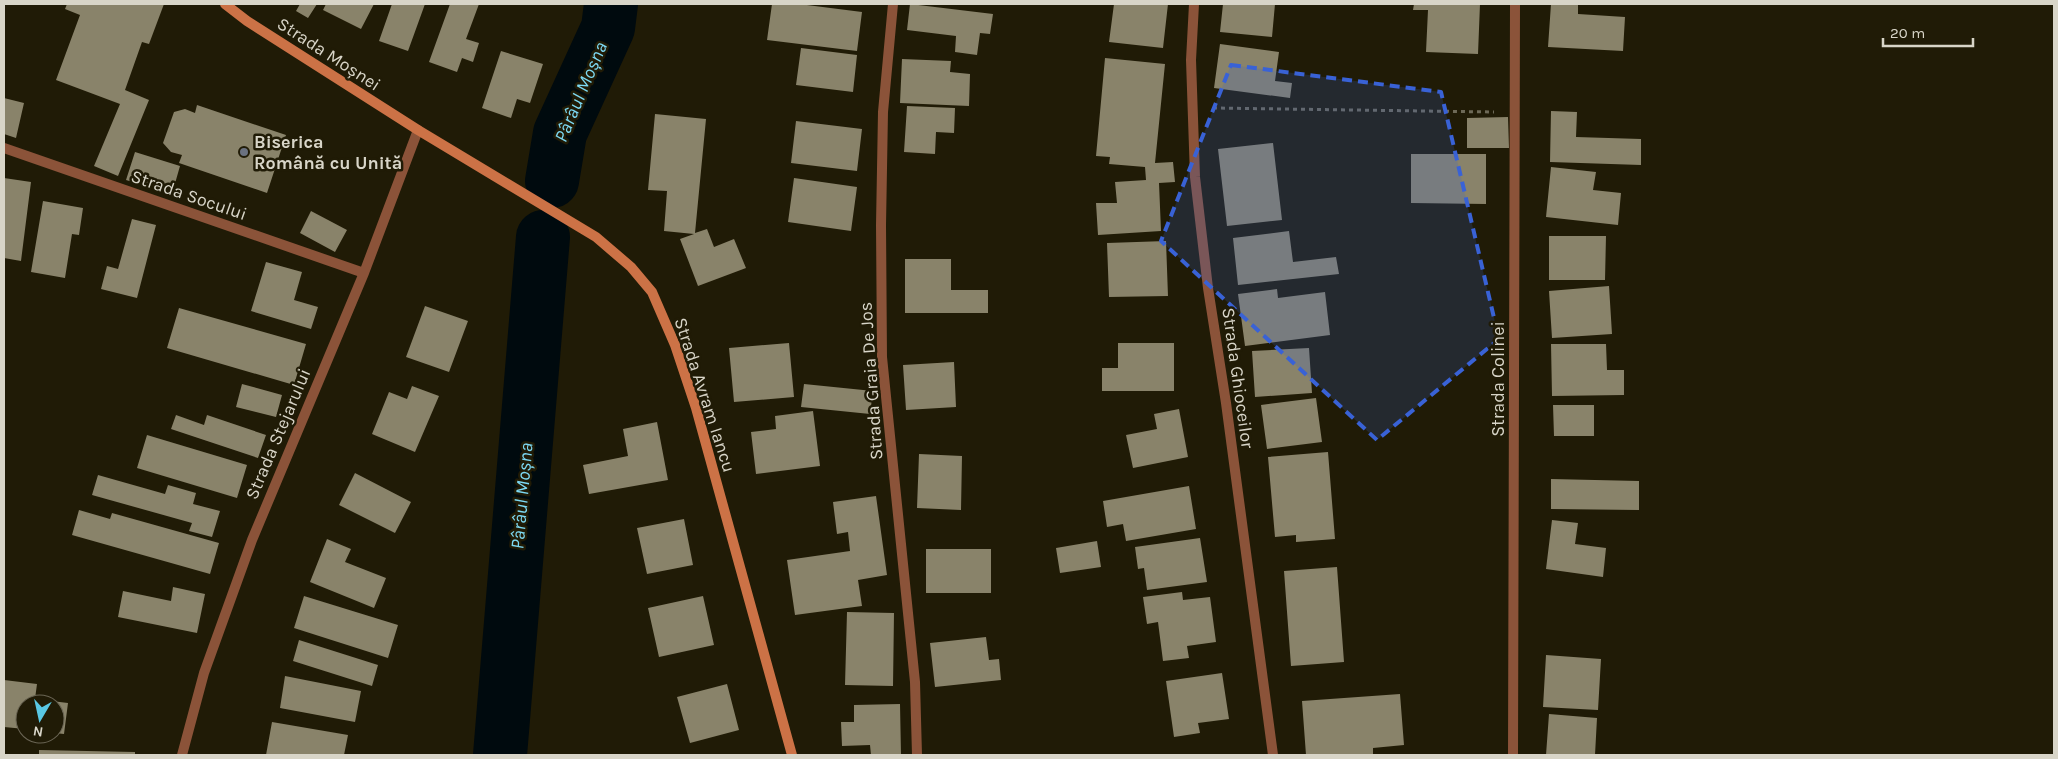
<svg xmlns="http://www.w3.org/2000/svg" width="2058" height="759" font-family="Karla,sans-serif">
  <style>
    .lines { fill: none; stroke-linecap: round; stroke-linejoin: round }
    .river { stroke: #000a0e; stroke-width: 54 }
    .building { fill: #89836a }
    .path { stroke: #6d6957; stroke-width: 3; stroke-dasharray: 4 4; stroke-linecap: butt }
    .street { stroke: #8b5339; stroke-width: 10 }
    .secondary { stroke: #cc7246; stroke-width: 10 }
    .marked { fill: #3962d6; fill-opacity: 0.2; stroke: #3962d6; stroke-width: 4; stroke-dasharray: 10 6; stroke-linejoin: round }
    .worship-dot { fill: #6b7280; stroke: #201b06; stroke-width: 2 }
    .labels { text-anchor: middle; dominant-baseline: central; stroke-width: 5; stroke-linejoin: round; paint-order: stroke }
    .street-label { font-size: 18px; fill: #d8d5c8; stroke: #201b06 }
    .poi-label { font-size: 18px; font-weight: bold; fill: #d8d5c8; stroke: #201b06; text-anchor: start }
    .water-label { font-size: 19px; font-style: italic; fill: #7dd9f3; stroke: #201b06 }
  </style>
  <rect width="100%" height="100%" fill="#201b06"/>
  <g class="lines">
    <path class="river" d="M552,181L560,133L608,28L611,4
      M500,755L543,237"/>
  </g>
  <path class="building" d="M67,4H164L149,44L142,42L125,90L149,100L118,176L94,166L120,104L56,80L80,15L65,9Z
    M300,4H317L308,18L296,11Z
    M326,4H374L361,29L323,10Z
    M392,4H425L408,51L379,41Z
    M450,4H479L466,39L479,43L473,62L462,58L457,72L429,62Z
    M772,4H799L862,12L857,51L767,40Z
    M910,4L993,14L990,34L980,33L977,55L955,52L956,36L907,30Z
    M1114,4H1168L1163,48L1109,42Z
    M1223,4H1275L1272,37L1220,32Z
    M1414,4H1480L1478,54L1426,52L1428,10H1413Z
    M1551,4H1578V14L1625,17L1623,51L1548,47Z
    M1220,44L1279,52L1275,81L1292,83L1290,98L1214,88Z
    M801,48L857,55L853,92L796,85Z
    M501,51L543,64L530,103L517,99L511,118L482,108Z
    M1105,58L1165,64L1155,163L1173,162L1175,182L1159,183L1161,231L1098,235L1096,203H1117L1115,182L1146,180L1145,167L1109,164L1110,157L1096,156Z
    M902,59L951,61L950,72L970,74L969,106L900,103Z
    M4,98L24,103L16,138L4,134Z
    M197,105L286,135L267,193L179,163L182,155L171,152L163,143L174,112L185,109L195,113Z
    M907,106L955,108L954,133L936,132L935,154L904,152Z
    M1551,111L1577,112L1576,137L1641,139V165L1550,162Z
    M655,114L706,119L695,233L707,229L714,247L734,239L746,268L698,286L680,239L694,234L664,231L667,191L648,190Z
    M1508,117L1509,148H1467V118Z
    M796,121L862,129L857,171L791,163Z
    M1273,143L1282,220L1227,226L1218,149Z
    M135,152L180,166L172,194L126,180Z
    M1411,154H1486V204L1411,203Z
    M1551,167L1596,172L1593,190L1621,193L1618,225L1546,217Z
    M4,178L31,182L21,261L4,258Z
    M794,178L857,187L851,231L788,222Z
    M43,201L83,208L79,235L72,234L65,278L31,272Z
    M311,211L347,230L335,252L300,233Z
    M132,219L156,225L137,298L101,289L107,266L118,269Z
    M1289,231L1293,262L1336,257L1339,274L1238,285L1233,238Z
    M1549,236H1606L1605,280H1549Z
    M1166,241L1168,296L1109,297L1107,243Z
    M905,259H951V290H988V313H905Z
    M266,262L302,272L294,300L318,307L311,329L251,311Z
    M1609,286L1612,334L1552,338L1549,291Z
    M1277,289L1278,298L1325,292L1330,335L1245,346L1238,294Z
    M425,306L468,321L449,372L406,357Z
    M179,308L306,344L294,385L167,348Z
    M789,343L794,397L734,402L729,348Z
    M1118,343H1174V391H1102V368H1118Z
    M1551,344H1606L1607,370H1624V395L1552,396Z
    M1309,348L1312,393L1255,397L1252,351Z
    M954,362L956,407L906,410L903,365Z
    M242,384L282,395L276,417L236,407Z
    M804,384L873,391L870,414L801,407Z
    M412,386L439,396L415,452L372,434L389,392L407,399Z
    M1316,398L1322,442L1267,449L1261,405Z
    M1553,405H1594V436H1554Z
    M1179,409L1188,457L1133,468L1126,435L1157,429L1154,414Z
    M813,411L820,466L756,474L751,432L776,429L775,416Z
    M176,415L204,425L207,415L266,435L258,458L171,429Z
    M657,422L668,480L589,494L583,465L628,456L623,429Z
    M147,435L247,465L237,498L137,468Z
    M1328,452L1335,539L1296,542V535L1275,537L1268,457Z
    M919,454L962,456L961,510L917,508Z
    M355,473L411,502L395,533L339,505Z
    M98,475L165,494L168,485L196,493L193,504L220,511L212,537L189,531L192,523L92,495Z
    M1551,479L1639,481V510L1551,509Z
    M1189,486L1196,529L1126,541L1123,524L1107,527L1103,501Z
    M876,496L887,575L858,580L862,606L795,615L787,560L850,551L848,532L837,534L833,502Z
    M79,510L110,519L112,513L219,543L210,574L72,535Z
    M684,519L693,565L647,574L637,528Z
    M1552,520L1578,523L1575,544L1606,548L1603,577L1546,569Z
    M1200,538L1207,582L1147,590L1144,568L1138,569L1135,547Z
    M327,539L351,549L345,562L386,578L374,608L310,582Z
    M1097,541L1101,567L1060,573L1056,548Z
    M926,549H991V593H926Z
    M1337,567L1344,662L1291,666L1284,571Z
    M173,587L205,594L197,633L118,617L123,591L171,601Z
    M1182,592L1183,600L1210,597L1216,642L1187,646L1189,658L1163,661L1158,622L1147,624L1143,597Z
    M304,596L398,625L388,658L294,628Z
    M703,596L714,645L659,657L648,608Z
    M847,612L894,613L893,686L845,685Z
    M986,637L989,660L999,659L1001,680L935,687L930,643Z
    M299,640L378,665L372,686L293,661Z
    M1546,655L1601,659L1598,710L1543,707Z
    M1222,673L1229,719L1198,723L1200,733L1174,737L1166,681Z
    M285,676L361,691L355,722L280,708Z
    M4,680L37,684L35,699L68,703L64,734L55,733V704H25V729L4,727Z
    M727,684L739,730L690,743L677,697Z
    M1400,694L1404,745L1373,748V755H1306L1302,701Z
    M900,704L901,755H871L870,745L842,746L841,722H854V705Z
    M1549,714L1597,718L1595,755H1546Z
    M272,722L348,735L344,755H266Z
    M39,750L135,752V755H39Z"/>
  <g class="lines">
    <path class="path" d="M1213,108L1494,112"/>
    <path class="street" d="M893,4L883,112L881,225L882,357L915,682L917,755
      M1194,4L1191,60L1195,177L1208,288L1226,403L1273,755
      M4,148L364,273
      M182,755L204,673L252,540L364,273L418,130
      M1513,755L1515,4"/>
    <path class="secondary" d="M225,4L247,21L418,130L596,237L631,267L652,292L675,345L696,408L792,755"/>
  </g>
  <path class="marked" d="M1231,65L1441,92L1499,339L1377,440L1161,241Z"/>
  <circle class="worship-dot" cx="244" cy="152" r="5"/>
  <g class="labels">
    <g class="street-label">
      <text transform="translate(329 54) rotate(33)">Strada Moșnei</text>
      <text transform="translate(189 195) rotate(19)">Strada Socului</text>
      <text transform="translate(1238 378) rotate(82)">Strada Ghioceilor</text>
      <text transform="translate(1498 379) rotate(-90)">Strada Colinei</text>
      <text transform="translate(871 381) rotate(-94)">Strada Graia De Jos</text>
      <text transform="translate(705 395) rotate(72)">Strada Avram Iancu</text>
      <text transform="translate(278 434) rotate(-67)">Strada Stejarului</text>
    </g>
    <g class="poi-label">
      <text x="254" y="142">Biserica<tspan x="254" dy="21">Română cu Unită</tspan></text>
    </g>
    <g class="water-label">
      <text transform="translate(581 92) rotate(-67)">Pârâul Moșna</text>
      <text transform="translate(522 496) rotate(-85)">Pârâul Moșna</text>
    </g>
  </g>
  <rect width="2058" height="759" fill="none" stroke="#d8d5c8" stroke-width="10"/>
  <g transform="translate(40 719) rotate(189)"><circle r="24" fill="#201b06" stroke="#6a6554"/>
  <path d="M0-4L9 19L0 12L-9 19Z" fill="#59c8e4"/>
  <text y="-8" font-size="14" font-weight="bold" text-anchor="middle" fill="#d8d5c8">N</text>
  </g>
  <path d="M1883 38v8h90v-8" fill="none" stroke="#d8d5c8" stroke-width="2.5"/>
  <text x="1890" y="38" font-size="15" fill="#d8d5c8" stroke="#201b06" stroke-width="4" paint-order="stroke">20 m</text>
</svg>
